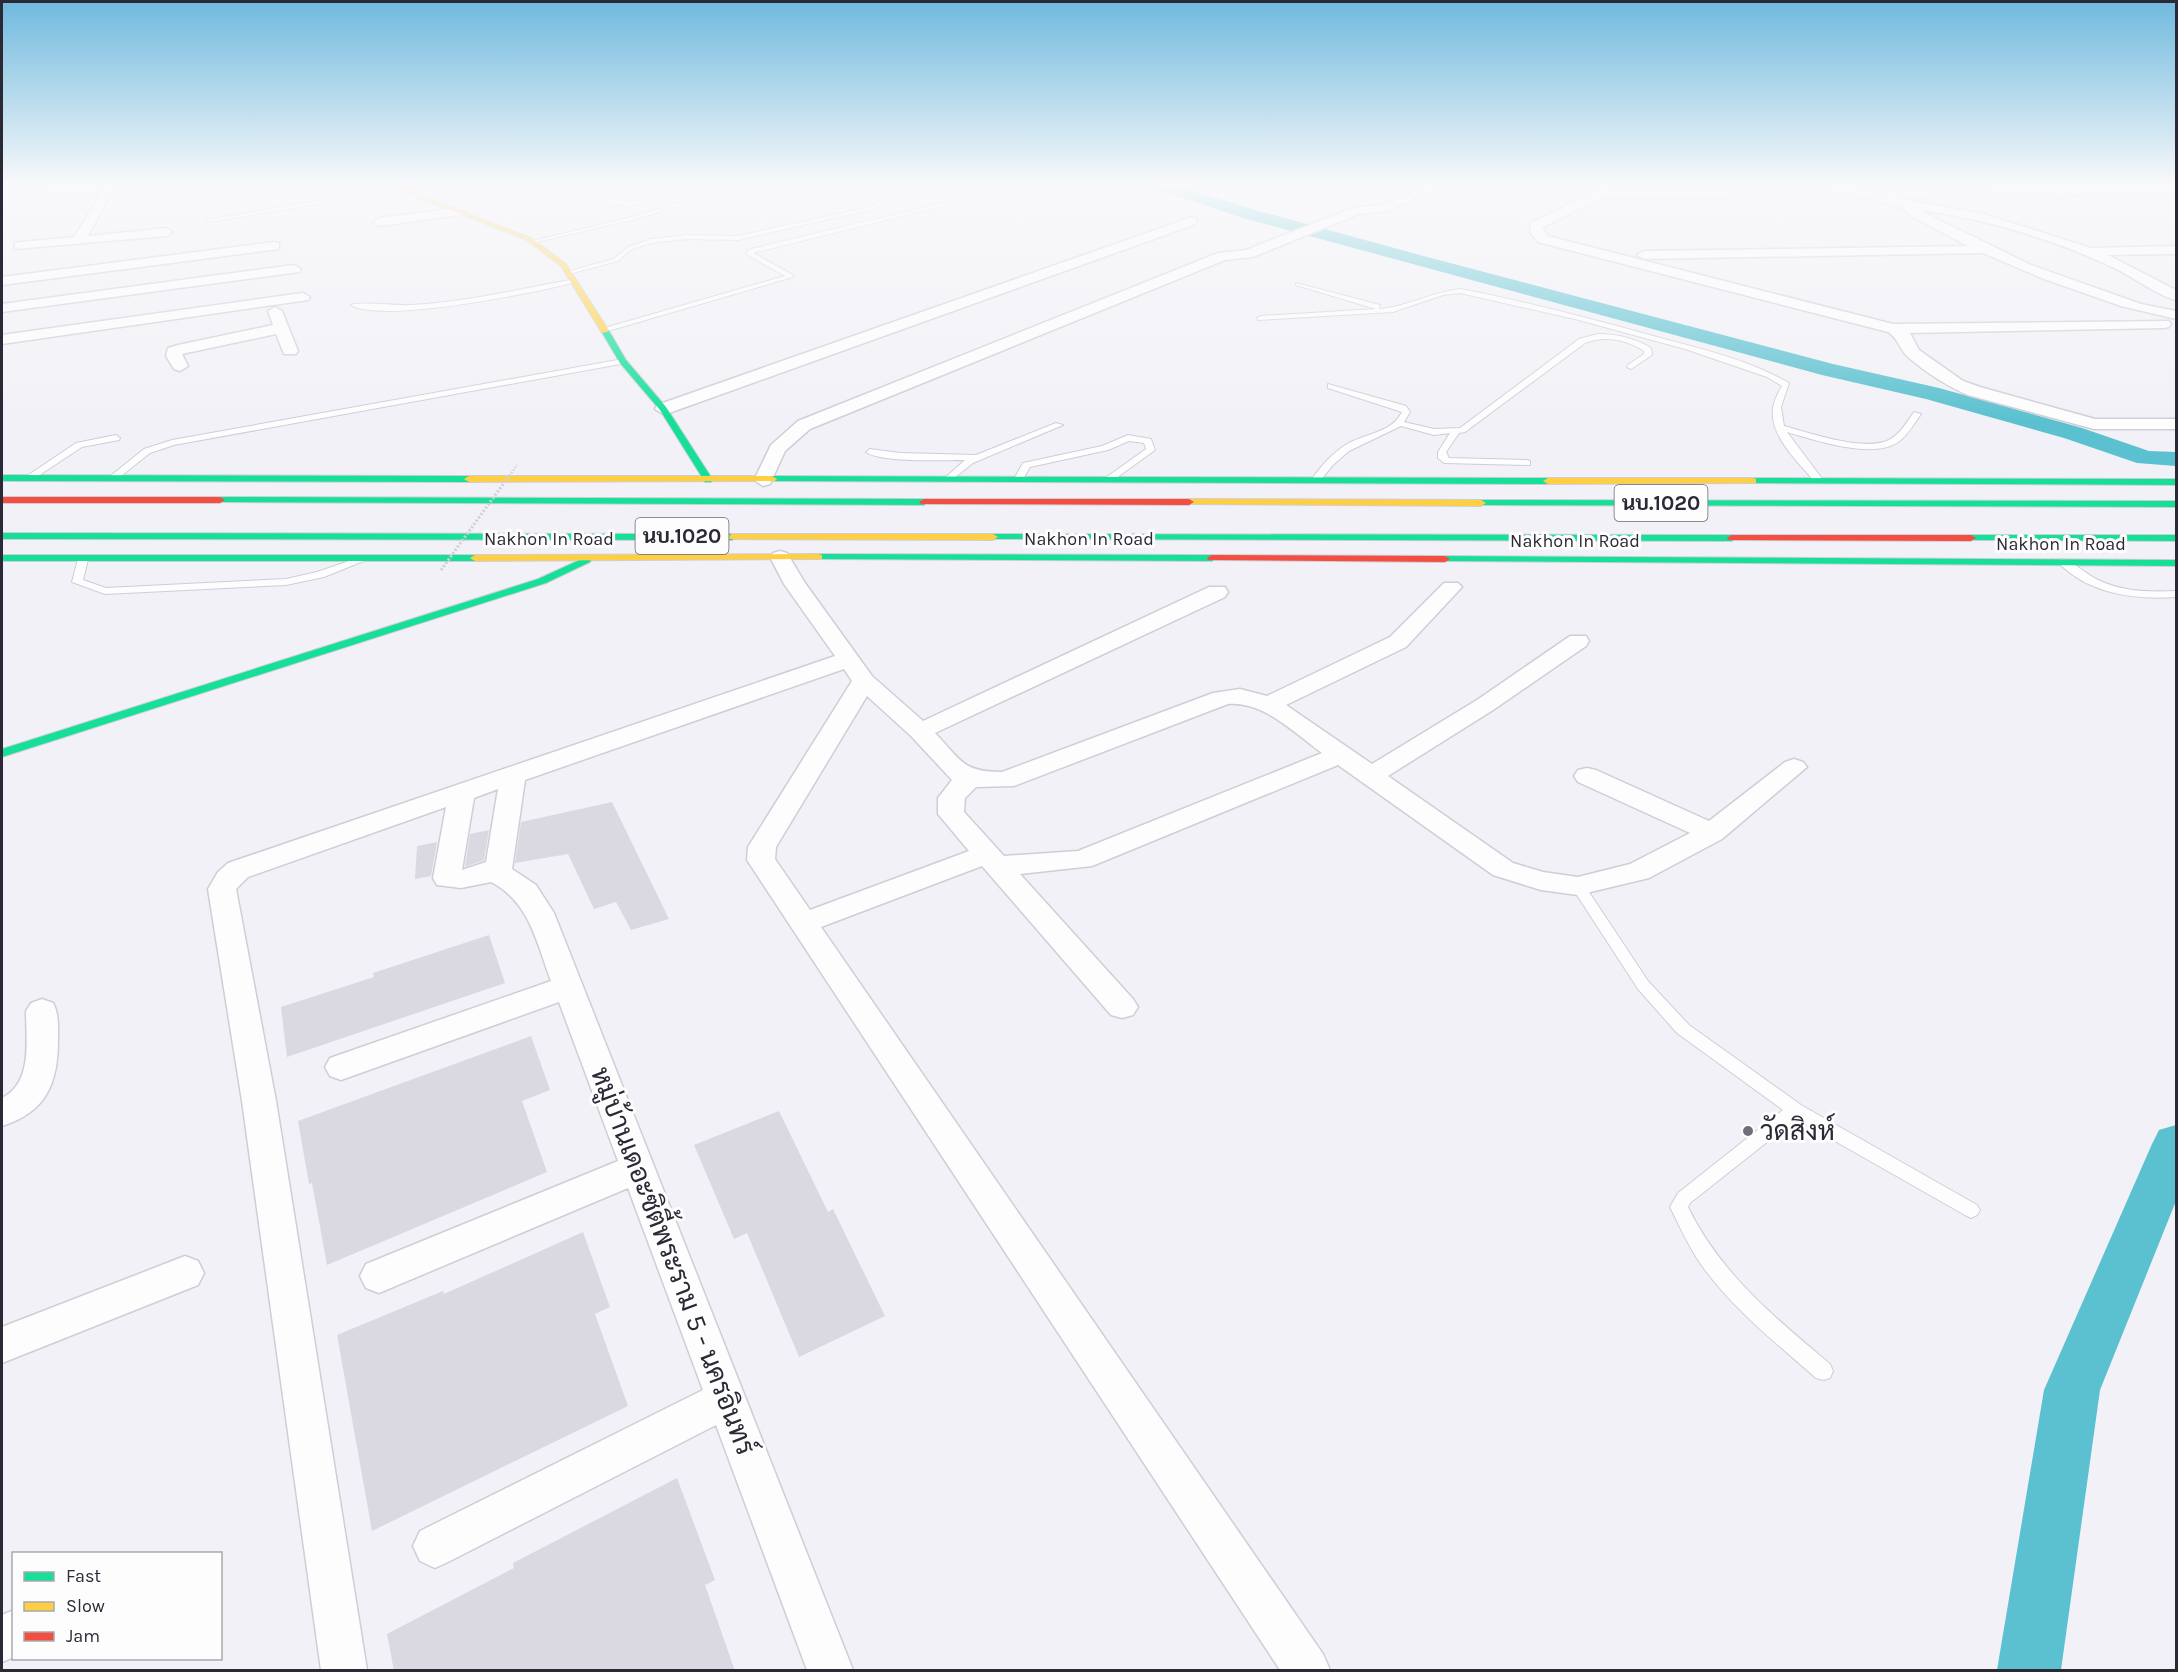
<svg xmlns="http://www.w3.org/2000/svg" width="2178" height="1672" font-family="Karla,Sarabun,sans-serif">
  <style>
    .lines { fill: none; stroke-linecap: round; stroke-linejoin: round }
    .canal { fill: #5bc1d0; fill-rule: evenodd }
    .building { fill: #dad9e2 }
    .lane-casing { stroke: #cfced7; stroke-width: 2 }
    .street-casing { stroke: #cfced7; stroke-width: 3 }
    .fast-casing { stroke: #cfced7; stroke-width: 2 }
    .slow-casing { stroke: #cfced7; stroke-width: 2 }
    .jam-casing { stroke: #cfced7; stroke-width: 2 }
    .lane { fill: #fdfdfe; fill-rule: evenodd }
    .street { fill: #fdfdfe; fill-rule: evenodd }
    .fast { fill: #16e098; fill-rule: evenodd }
    .slow { fill: #ffcf43; fill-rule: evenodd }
    .jam { fill: #f24e42; fill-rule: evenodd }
    .path-bridge-far1 { stroke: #d0d0d2; stroke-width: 2; stroke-dasharray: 1.5 1.5; stroke-linecap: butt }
    .path-bridge { stroke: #d0d0d2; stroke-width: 3; stroke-dasharray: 2 2; stroke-linecap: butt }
    .poi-dot { fill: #706f79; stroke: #fdfdfd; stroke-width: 2 }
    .labels { text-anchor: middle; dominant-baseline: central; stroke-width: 6; stroke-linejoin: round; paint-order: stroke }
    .far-street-label { font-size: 18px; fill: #2b2935; stroke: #fdfdfd }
    .shield { fill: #fdfdfd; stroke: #6a6971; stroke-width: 1.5 }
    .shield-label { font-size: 21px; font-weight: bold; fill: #2b2935 }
    .near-poi-label { font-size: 27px; fill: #2b2935; stroke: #fdfdfd; text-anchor: start }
    .near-street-label { font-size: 27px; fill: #2b2935; stroke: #fdfdfd }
  </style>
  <rect width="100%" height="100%" fill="#f1f1f7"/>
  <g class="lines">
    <path class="canal" d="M1154,186H1177L1255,210L1420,255L1833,364L1939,388L2082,428L2149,451L2176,452V466L2137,463L2064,438L1926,399L1822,375L1243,218L1156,189Z
      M2176,1125V1201L2100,1390L2061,1670H1997L2044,1390L2152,1144L2159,1130Z"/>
  </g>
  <path class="building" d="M612,802L669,919L631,930L616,902L594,909L568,854L515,863L521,822Z
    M489,830L484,860L465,867L470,834Z
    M437,842L431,876L415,879L417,846Z
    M489,935L505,983L287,1057L281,1007L374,977L373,973Z
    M531,1036L550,1090L522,1101L547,1172L327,1265L312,1183L309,1184L298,1121Z
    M779,1111L828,1212L833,1209L885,1316L799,1357L747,1233L734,1239L694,1145Z
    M583,1232L610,1307L595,1314L628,1406L372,1531L337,1335L443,1291L444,1294Z
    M677,1478L715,1580L705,1585L735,1671H394L387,1634L514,1568L513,1563Z"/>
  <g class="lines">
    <g class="lane-casing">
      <path id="lane" d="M572,186C590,184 609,201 628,202L707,186L724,190L738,186H746L632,220L532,243V241L628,218L718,192L709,189L628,206L613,204Z
        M855,186H863L891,195L893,199L870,210L737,240L687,239L652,243L632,249L618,261L569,274L566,272L614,259L628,247L651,239L687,235L737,236L866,208L887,198Z
        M976,186H983L979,189L982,194L968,200L753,253L793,275V277L608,331L601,329L785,276L749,256L746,252L751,249L964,198L976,193L973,188Z
        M1246,186H1253L1231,195L1226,194Z
        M400,187L402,190L209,222L206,220Z
        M2060,189L2079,199L2080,200L2055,202V200L2070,199L2058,192Z
        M575,279L577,282C536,292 384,324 351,305C358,301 399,306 411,305C466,302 520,289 575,279Z
        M1296,283L1380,305L1379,309C1407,307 1432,292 1460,289C1529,302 1597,320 1664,339C1706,350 1751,361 1789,383L1781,407L1784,426C1810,433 1864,452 1889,440C1900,434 1907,422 1914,412L1921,414C1914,424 1907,436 1897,443C1870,459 1815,440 1787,432L1823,480L1818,483L1815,482C1799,463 1769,436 1773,408C1774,400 1778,393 1782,386L1767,377L1685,349L1575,319L1460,293L1443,295L1393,312L1258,320L1257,318L1261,316L1376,309L1296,285Z
        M1598,334C1617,334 1634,338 1651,348L1652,355L1631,369L1627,367L1628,365L1644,354V351C1627,340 1605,335 1585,343L1465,432L1459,433L1446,452L1449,458L1527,460L1530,461V465L1444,463L1438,458V452L1450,433L1434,435L1401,426L1349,451L1333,465L1319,482L1311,480C1322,465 1333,452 1349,443C1368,433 1392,432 1402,412L1328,388V384L1406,406L1410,412L1404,422L1434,429L1460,428L1579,339Z
        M623,359H626V363L174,445L150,453L116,480L108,478L144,449L172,440Z
        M1056,423L1063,425L973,463L949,482L944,479L946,477L965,460C944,460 881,463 866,452L870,449L900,453L976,455Z
        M116,435L120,438L119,440L82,447L32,480L24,478L76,443Z
        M1128,435L1151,439L1155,450L1112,481L1104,479L1146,449L1144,443L1129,441L1108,450L1030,467L1022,481L1014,479L1023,463L1102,446Z
        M83,556L88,559L83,580L106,588L286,579L317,572L361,557L366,560L324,577L286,585L105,594L72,582L78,559Z
        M2063,559C2075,563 2085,573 2096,579C2122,592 2148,592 2176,591V597C2135,600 2088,594 2058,562Z
        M1578,881L1583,883L1648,981L1689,1025L1801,1105L1977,1205L1980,1210L1977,1215L1971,1218L1965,1215L1796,1119L1690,1203L1688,1207C1720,1273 1775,1318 1830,1364L1833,1371L1830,1378L1823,1380L1816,1378C1775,1342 1729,1306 1698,1260C1687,1243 1679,1225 1670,1207L1678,1193L1783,1110L1677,1033L1638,989L1571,886Z"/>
    </g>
    <g class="street-casing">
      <path id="street" d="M78,186H123L107,200L88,236L167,228L173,232L167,236L15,249V243L20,242L74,237L103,191L42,196L36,192L42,188Z
        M1427,186H1442L1387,211L1359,214L1253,257L1225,260L810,429L785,451L770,484L763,486L754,480L771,445L798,421L1218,253L1246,250L1353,208L1381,205Z
        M1596,186H1608L1606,189H1831L1829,186H1847L1879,194L1921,188L2176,187V194L1921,196L1896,198L1984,214L2091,248L2176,246V254L2108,255L2176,290V300C2156,295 2131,275 2110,266C2049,238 1986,219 1919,210L2031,265L2141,304L2176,311V319L2121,306L2044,279L1983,253L1644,259L1637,255L1644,251L1968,246L1911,216L1903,208L1855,195L1601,197L1542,228L1548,236L1893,324L2169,321L2171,324L2169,327L2164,328L1910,333L1919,350L1963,381L1980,387L2095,419H2176V429H2094L1968,395C1947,386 1925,372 1908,357C1899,349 1899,339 1888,332L1538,242L1530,232L1531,223L1594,191Z
        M456,208L462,212L460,215L379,226L373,222L379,218Z
        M1192,217L1196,218V224L669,413L663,414L655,409L657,405Z
        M274,242L279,243V249L2,285V277Z
        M294,265L301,269L299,272L2,312V304Z
        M303,293L310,297L308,300L2,344V335Z
        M275,307L282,311L298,351L296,354H284L276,334L182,354L188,366L180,371L174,369L166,356L168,348L178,345L273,325L268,311Z
        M780,551L787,553L805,583L872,676L923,721L1209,587H1225L1228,592L1225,597L935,733C961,760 962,772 1002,772L1213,693L1240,689L1267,696L1390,637L1444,583H1458L1462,587L1406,647L1286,705L1372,764L1477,700L1570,636H1586L1589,641L1586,646L1493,710L1388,776L1513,863L1543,872L1578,877L1630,864L1690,833L1578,782L1574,776L1578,770L1587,768L1596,770L1709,821L1785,762L1794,759L1803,762L1807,767L1722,839L1649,878L1578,895L1541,890L1493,875L1338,765L1092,866L1020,874L1133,999L1138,1007L1133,1015L1122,1018L1111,1015L982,866L821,927L1323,1654L1330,1670H1280L747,860L748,847L852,681L844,669L525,780L512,869L536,885L554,913L853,1670H807L716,1425L450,1561L435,1568L420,1561L413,1546L420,1531L703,1390L628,1188L379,1293L366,1288L360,1276L366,1264L618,1161L559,1002L341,1080L330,1076L325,1067L330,1058L551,981C537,944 530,902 491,882L461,888L437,885L433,878L446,807L248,877L236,889L276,1101L367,1670H321L242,1101L208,889L218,872L228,863L835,656L784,584L770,557L773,553ZM867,696L911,736L952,780L938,798V814L969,851L810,910L775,859L776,847ZM1228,704C1264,701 1294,733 1322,753L1078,851L1004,856L964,812L965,798L976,787L1014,786ZM498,789L486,862L462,870L474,798Z
        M42,999L53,1003C59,1014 58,1027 58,1040C58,1084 46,1112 2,1126V1098C33,1083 26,1040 26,1011L31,1003Z
        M185,1256L198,1261L204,1273L198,1285L2,1363V1327Z
        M14,1610V1657L2,1662V1615Z"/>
    </g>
    <g class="fast-casing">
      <path id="fast" d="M602,329H608L626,360L666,407L713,480L711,482H705L660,410L620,363L601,331Z
        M2,475L469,476L474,479L469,482L2,481Z
        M772,476L1548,478L1553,481L1548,484L769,481L767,479Z
        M1753,478L2176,479V485L1750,483V479Z
        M220,497L924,499L929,502L924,505L217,502V498Z
        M1481,500L2176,501V507L1478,505L1476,503Z
        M2,533L732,534L737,537L732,540L2,539Z
        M993,534L1732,535L1737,538L1732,541L989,539V535Z
        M1971,535H2176V541L1967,540L1966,538Z
        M818,554L1212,555L1217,558L1212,561L814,559V555Z
        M2,555H475L480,558L475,561H2Z
        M1445,556L2176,560V566L1441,561L1440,559Z
        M586,557L591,560L590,562L546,583L2,757V749L538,579Z"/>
    </g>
    <g class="slow-casing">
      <path id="slow" d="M389,186H396L531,238L566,264L609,331L602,333L561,266L527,240Z
        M772,476L777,479L775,481L469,482L464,479L469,476Z
        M1753,478L1756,479V483L1548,484L1543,481L1548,478Z
        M1189,499L1481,500L1486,503L1481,506L1186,504L1184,502Z
        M732,534H993L998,537L993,540L728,539L727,537Z
        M818,554L822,555V559L475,561L470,558L475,555Z"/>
    </g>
    <g class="jam-casing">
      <path id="jam" d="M2,497H220L225,500L220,503H2Z
        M924,499H1189L1194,502L1189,505L921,504L919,502Z
        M1732,535H1971L1976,538L1971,541L1728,540L1727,538Z
        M1212,555L1445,556L1450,559L1445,562L1208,560L1207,558Z"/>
    </g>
    <use href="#lane" class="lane"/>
    <use href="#street" class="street"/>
    <use href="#fast" class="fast"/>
    <use href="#slow" class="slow"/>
    <use href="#jam" class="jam"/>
    <path class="path-bridge-far1" d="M508,478L517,465"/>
    <path class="path-bridge" d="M441,570L509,476"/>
  </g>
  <linearGradient id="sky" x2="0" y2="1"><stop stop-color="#6fb9de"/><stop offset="0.44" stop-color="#f9f9fb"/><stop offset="1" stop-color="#f9f9fb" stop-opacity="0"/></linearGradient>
  <rect width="2178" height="420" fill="url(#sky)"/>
  <circle class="poi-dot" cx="1748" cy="1131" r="6"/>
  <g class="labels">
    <g class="far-street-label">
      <text x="549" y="539">Nakhon In Road</text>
      <text x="1089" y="539">Nakhon In Road</text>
      <text x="1575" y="541">Nakhon In Road</text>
      <text x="2061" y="544">Nakhon In Road</text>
    </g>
    <g class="shield">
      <rect x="1614.5" y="485" width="93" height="36" rx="4.5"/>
      <rect x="635.5" y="518" width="93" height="36" rx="4.5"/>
    </g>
    <g class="shield-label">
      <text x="1661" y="503">นบ.1020</text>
      <text x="682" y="536">นบ.1020</text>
    </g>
    <g class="near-poi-label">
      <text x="1760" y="1131">วัดสิงห์</text>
    </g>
    <g class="near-street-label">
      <text transform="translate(673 1261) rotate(69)">หมู่บ้านเดอะซิตี้พระราม 5 - นครอินทร์</text>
    </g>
  </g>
  <rect width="2178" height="1672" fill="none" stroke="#2b2935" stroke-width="6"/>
  <rect x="12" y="1552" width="210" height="108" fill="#fdfdfd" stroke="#a9a8ad" stroke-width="1.5"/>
  <rect x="24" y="1572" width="30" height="9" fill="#16e098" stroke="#a9a8ad" stroke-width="1.5"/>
  <text x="66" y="1582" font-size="18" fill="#2b2935">Fast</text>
  <rect x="24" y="1602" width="30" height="9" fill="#ffcf43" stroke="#a9a8ad" stroke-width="1.5"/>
  <text x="66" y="1612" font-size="18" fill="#2b2935">Slow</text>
  <rect x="24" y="1632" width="30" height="9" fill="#f24e42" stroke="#a9a8ad" stroke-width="1.5"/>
  <text x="66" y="1642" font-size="18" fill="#2b2935">Jam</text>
</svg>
